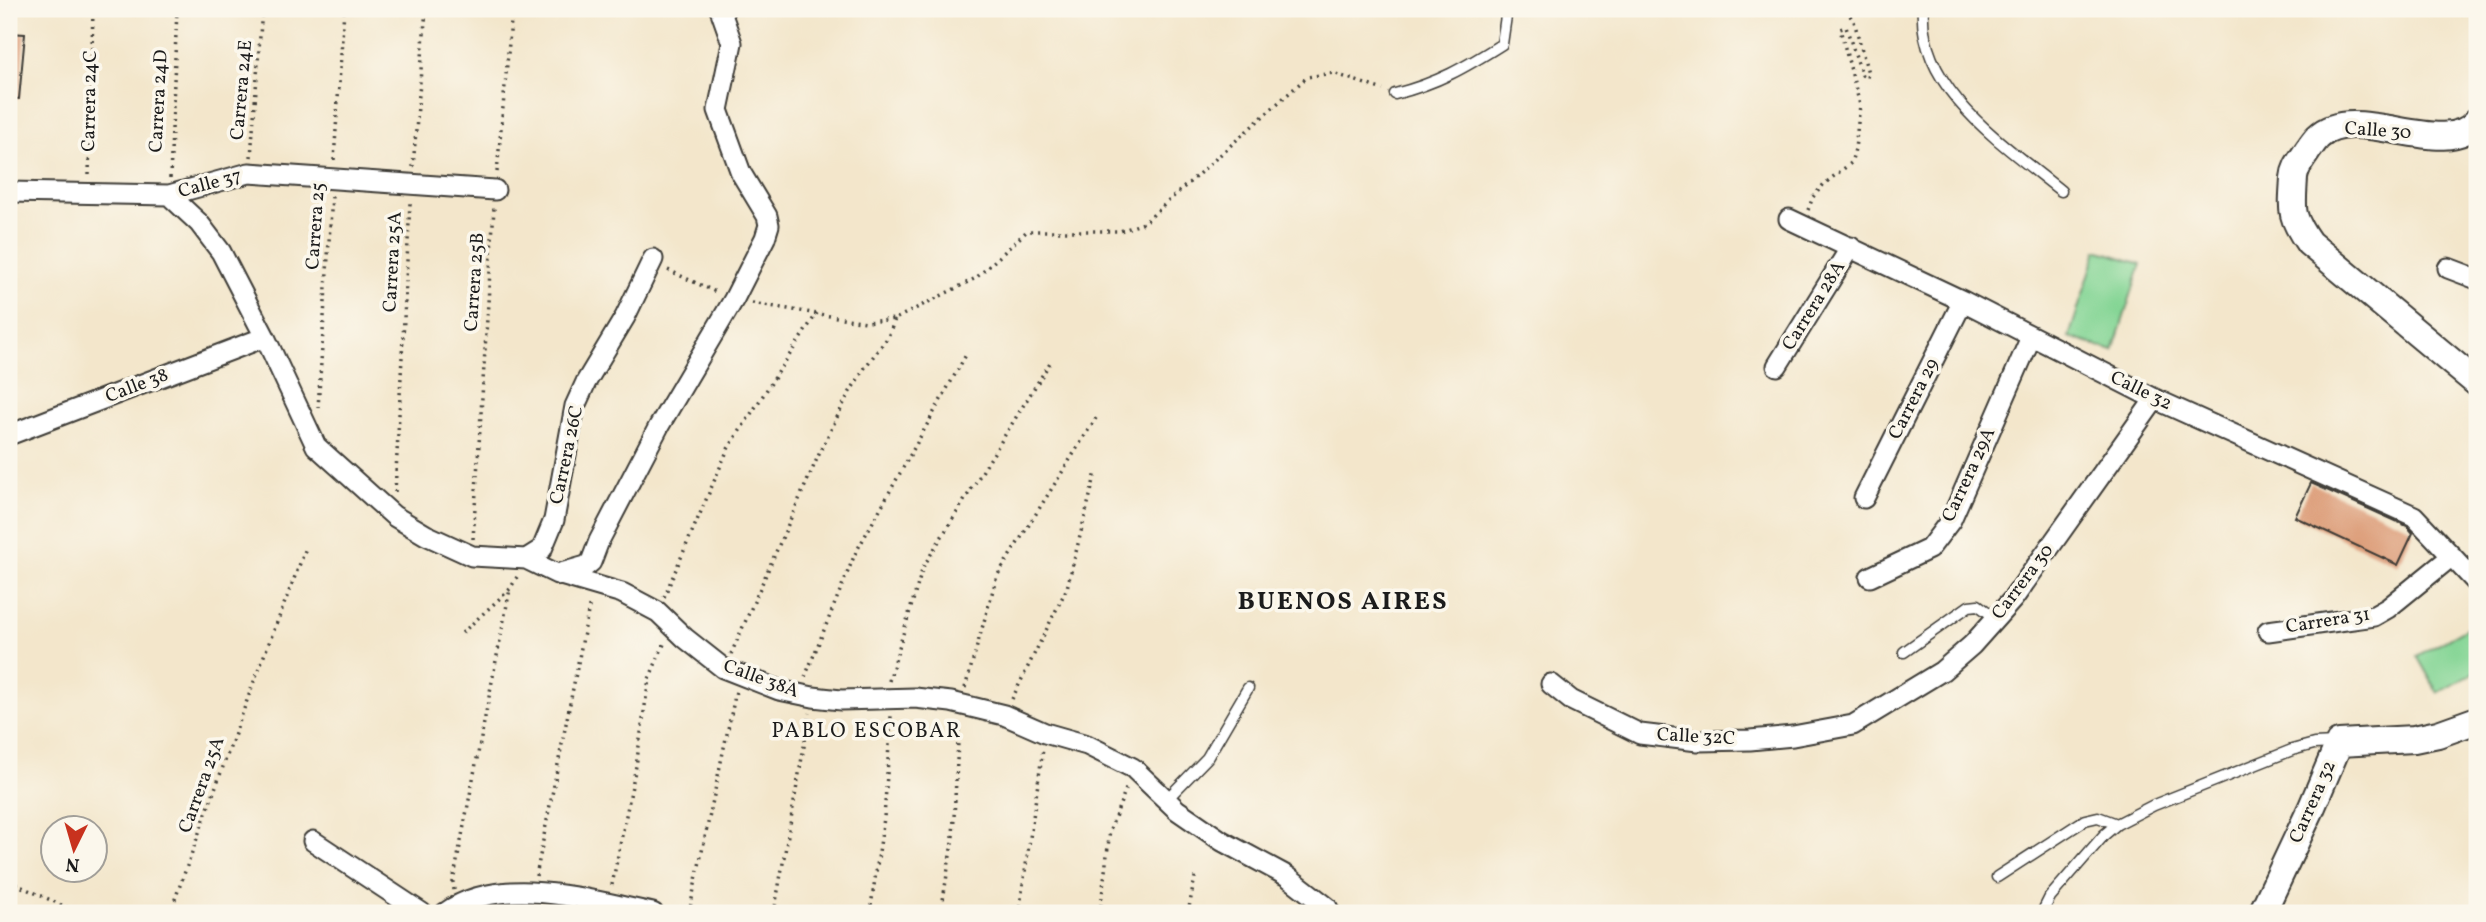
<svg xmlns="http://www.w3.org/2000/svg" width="2486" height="922" font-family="Vollkorn,serif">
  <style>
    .green { fill: #85d595; stroke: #507858; stroke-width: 2 }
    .building { fill: #db9a75 }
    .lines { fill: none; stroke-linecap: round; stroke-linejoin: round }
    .lane-casing { stroke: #3c3a36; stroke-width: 13 }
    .street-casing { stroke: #3c3a36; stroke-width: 23 }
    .secondary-casing { stroke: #3c3a36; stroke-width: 30 }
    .path { stroke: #3c3a36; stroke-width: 3.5; stroke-dasharray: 2 5; stroke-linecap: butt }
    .lane { stroke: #fff; stroke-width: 10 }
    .street { stroke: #fff; stroke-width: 19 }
    .secondary { stroke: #fff; stroke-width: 26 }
    .labels { text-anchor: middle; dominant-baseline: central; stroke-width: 7; stroke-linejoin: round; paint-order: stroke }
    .street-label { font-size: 19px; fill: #1c1c1c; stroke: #fbf7ec }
    .neighbourhood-label { font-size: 21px; letter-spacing: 2px; fill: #1c1c1c; stroke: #fbf7ec }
    .district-label { font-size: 26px; font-weight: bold; letter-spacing: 2px; fill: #1c1c1c; stroke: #fbf7ec }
  </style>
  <rect width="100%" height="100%" fill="#fbf7ec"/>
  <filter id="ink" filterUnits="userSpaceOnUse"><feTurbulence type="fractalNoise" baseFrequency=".0143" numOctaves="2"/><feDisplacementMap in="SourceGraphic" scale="14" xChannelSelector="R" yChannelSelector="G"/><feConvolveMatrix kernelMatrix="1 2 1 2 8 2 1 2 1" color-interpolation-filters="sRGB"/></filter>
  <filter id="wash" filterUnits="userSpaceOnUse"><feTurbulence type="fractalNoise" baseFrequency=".00686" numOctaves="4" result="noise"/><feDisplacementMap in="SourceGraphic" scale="28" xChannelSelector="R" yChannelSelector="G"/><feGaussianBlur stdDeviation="1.57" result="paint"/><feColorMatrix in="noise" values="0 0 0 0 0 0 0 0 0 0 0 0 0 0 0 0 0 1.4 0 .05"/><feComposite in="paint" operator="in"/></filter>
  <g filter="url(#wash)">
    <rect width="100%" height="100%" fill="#f3e6cb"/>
    <path class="green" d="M2097,250L2141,264L2113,351L2069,337Z
      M2477,622V671L2438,693L2417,656Z"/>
    <g id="blocks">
      <path class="building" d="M9,33L25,34L19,99L9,98Z
        M2311,483L2407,526L2413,533L2398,565L2295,517Z"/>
    </g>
  </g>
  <g filter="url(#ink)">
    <use href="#blocks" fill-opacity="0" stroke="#3c3a36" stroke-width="2"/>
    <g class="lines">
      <g class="lane-casing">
        <path id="lane" d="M1923,9C1918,90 2005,145 2061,191
          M1395,94C1438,83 1464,68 1502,44L1507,9
          M1904,652L1969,606L1978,605L1996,618
          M1167,799L1207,758L1248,688
          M1997,877L2085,820L2098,817L2117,824
          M2042,913L2050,897L2104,835L2117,824L2154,805L2292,750L2314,744L2335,743"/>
      </g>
      <g class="street-casing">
        <path id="street" d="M9,192L169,195L249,173L495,190
          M169,195L199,223L221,252L265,337L316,446L394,516L426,535L472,556L526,559L557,574L622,593L658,612L685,638L723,668L779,690L813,697L841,700L915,698L951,702L1004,715L1045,733L1087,745L1133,768L1177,810L1222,841L1287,876L1327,907L1330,913
          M1789,219L1963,301L2155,399L2414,516L2477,583
          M2448,268L2477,279
          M1777,366L1851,247
          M9,435L265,337
          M1864,498L1963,301
          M526,559L542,549L554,520L575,406L586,382L625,317L653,259
          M558,574L586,566L591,562L599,541L659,426L734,299L765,238L769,225L767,216L741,173L718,110L732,43L720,9
          M1870,577L1929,549L1951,520L2031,337
          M2268,631L2374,616L2388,608L2452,556
          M1551,684L1571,700L1640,734L1698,741L1750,740L1793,736L1853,725L1942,671L1972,645L2013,599L2155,399
          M313,841L422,913
          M445,913C502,872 591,901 653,913"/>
      </g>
      <g class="secondary-casing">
        <path id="secondary" d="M2477,121C2446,162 2355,101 2318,137C2314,141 2311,146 2308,150C2302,160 2295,166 2294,178C2292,211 2290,216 2309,243L2477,383
          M2262,913L2311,809L2339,743L2414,739L2438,734L2477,720"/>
      </g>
      <path class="path" d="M251,157L262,9
        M334,160L344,9
        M413,167L426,9
        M497,172L512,10
        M89,175L93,9
        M170,178L177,9
        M1808,210L1813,197L1824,184L1851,163L1855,149L1860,105L1840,29L1846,27L1862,75L1867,78L1868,73L1854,21L1845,9
        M668,270L718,293
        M752,303L866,322L895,319L976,278L1027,231H1120L1144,223L1307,77L1333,73L1383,90
        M318,408L332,196
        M395,492L410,203
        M473,539L494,208
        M664,597L728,449L817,313
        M462,633L510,589L517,577
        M731,654L820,452L848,395L866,366L888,337L895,319
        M805,677L855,554L967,353
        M889,681L923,567L1051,361
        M965,688L997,576L1096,418
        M1012,699L1067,588L1096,472
        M536,876L590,602
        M9,881L79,913
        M612,885L636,766L649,679L664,644
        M454,890L453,882L510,589
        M170,913L253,684L306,548
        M689,913L736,691
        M774,913L810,713
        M870,913L884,818L891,716
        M941,913L953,836L959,723
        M1019,913L1043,749
        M1100,913L1110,830L1127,786
        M1188,913L1196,872"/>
      <use href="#lane" class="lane"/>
      <use href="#street" class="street"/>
      <use href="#secondary" class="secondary"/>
    </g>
  </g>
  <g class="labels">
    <g class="street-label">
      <text transform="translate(242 90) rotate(-85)">Carrera 24E</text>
      <text transform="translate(90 101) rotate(-89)">Carrera 24C</text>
      <text transform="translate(159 101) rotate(-87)">Carrera 24D</text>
      <text transform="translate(2378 131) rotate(4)">Calle 30</text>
      <text transform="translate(210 184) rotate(-15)">Calle 37</text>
      <text transform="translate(316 226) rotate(-86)">Carrera 25</text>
      <text transform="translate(393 262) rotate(-87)">Carrera 25A</text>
      <text transform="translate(475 282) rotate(-86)">Carrera 25B</text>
      <text transform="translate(1814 306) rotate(-58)">Carrera 28A</text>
      <text transform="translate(137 386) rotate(-21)">Calle 38</text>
      <text transform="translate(2141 391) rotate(26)">Calle 32</text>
      <text transform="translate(1914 399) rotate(-63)">Carrera 29</text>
      <text transform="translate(567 455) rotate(-78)">Carrera 26C</text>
      <text transform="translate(1969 475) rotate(-65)">Carrera 29A</text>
      <text transform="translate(2023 582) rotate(-53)">Carrera 30</text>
      <text transform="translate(2328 621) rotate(-9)">Carrera 31</text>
      <text transform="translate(761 679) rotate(20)">Calle 38A</text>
      <text transform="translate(1696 737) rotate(3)">Calle 32C</text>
      <text transform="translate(202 785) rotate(-70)">Carrera 25A</text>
      <text transform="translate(2313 802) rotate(-66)">Carrera 32</text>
    </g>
    <g class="neighbourhood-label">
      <text x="867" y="731">PABLO ESCOBAR</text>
    </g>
    <g class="district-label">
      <text x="1343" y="602">BUENOS AIRES</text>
    </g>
  </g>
  <rect width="2486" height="922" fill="none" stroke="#fbf7ec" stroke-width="35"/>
  <g transform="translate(74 849) rotate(185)"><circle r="33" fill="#fbf7ec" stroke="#a29f99" stroke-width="2"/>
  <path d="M0-5L12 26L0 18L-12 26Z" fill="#c8321e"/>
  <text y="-10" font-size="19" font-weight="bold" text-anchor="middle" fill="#1c1c1c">N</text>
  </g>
</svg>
